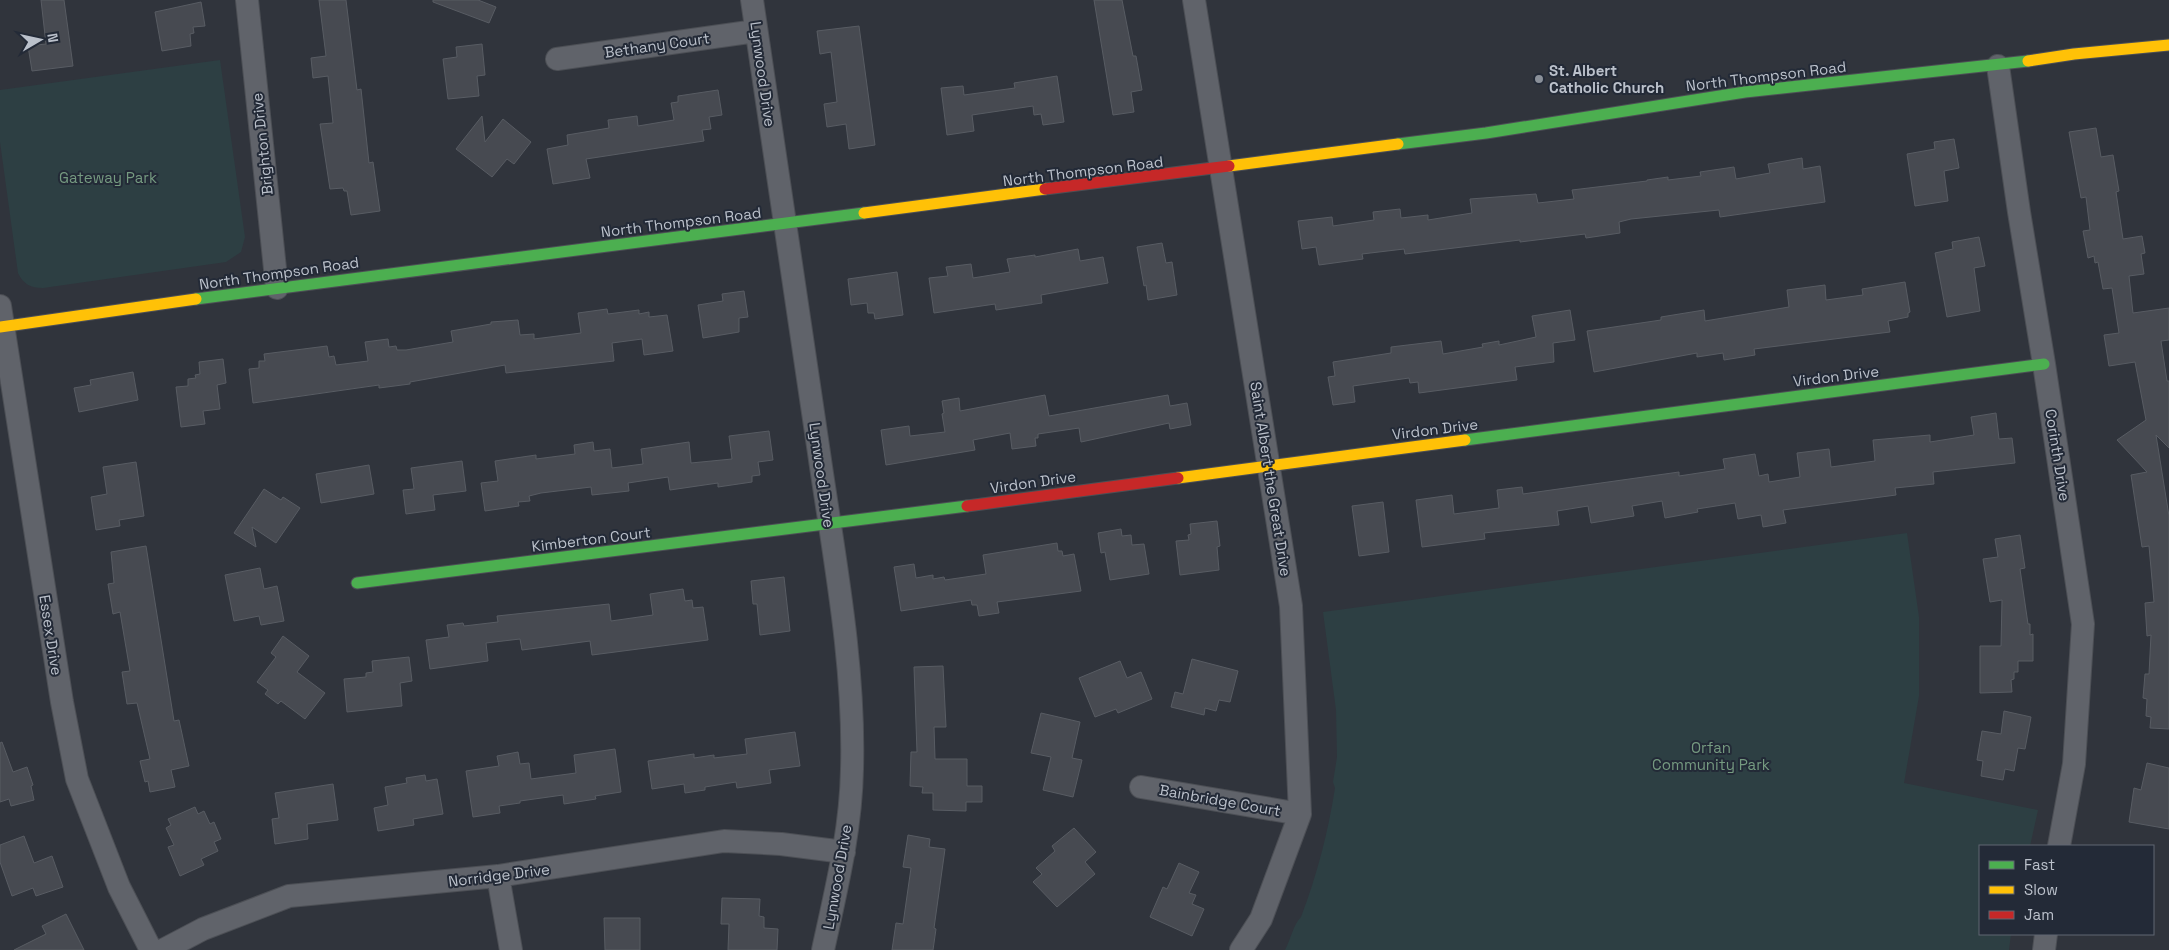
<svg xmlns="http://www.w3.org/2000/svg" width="2169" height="950" font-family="'Space Grotesk',sans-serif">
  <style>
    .green { fill: #2d3f43 }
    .building { fill: #474a51; stroke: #585c63 }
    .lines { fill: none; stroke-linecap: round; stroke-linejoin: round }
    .street-casing { stroke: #4c4f55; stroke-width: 24 }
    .fast-casing { stroke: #4c4f55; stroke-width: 13 }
    .slow-casing { stroke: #4c4f55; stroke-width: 13 }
    .jam-casing { stroke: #4c4f55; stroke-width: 13 }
    .street { stroke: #60636a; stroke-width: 22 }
    .fast { stroke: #4caf50; stroke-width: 11 }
    .slow { stroke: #ffc107; stroke-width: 11 }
    .jam { stroke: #c62828; stroke-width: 11 }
    .poi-dot { fill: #8a9099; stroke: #232a37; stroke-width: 2 }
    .labels { text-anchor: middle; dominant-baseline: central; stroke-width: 4; stroke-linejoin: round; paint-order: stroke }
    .street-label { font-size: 15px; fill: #bbc1cb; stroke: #232a37 }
    .poi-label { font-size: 15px; font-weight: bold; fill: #bbc1cb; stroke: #232a37; text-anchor: start }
    .park-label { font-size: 15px; fill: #759a80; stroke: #232a37 }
  </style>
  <rect width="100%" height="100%" fill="#30343c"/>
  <path class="green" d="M220,60L245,237L241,252L226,262L43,288C31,288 23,284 18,273L0,142V90Z
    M1907,533L1919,617V696L1904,783L2038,810L2030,846H1980V934H2011L2009,950H1285C1291,939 1293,925 1301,917C1317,875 1328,833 1335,788L1333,782L1337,757L1336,710L1323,612Z"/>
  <path class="building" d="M41,0H64L73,66L32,71L28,46L46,44Z
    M319,0H346L357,90L361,89L369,163L373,162L380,211L351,215L347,191H344L343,188L330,189L320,124L333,123L328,76L313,78L311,58L326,56Z
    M433,0H478L496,7L489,23L433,2Z
    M1094,0H1122L1133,56H1136L1142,90L1131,92L1134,112L1113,115Z
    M201,2L205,26L193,27L194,33L190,34L191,46L162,51L155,12Z
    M859,26L875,145L849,149L846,124L827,127L824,104L837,102L831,52L820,54L817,31Z
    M482,44L485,75L477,76L479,96L448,99L443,59L457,57L456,47Z
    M1057,76L1064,122L1043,125L1041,114L1034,115L1033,106L972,115L974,131L947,135L941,88L963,86L964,95L1015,88L1014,83Z
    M718,90L722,115L709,117L711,129L702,130L704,141L586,159L590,178L553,184L547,149L568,145L567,135L609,128L608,120L637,116L638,126L674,120L671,103L678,102V96Z
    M482,116L485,142L503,119L531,142L514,164L507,159L492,177L456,149Z
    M2096,128L2101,157L2113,155L2119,191L2116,192L2123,239L2142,236L2145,253L2141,254L2144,274L2129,276L2133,313L2169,308V340L2161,341L2167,381H2169V448L2156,435L2169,516V729L2150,728L2151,717L2146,716L2147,699L2143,698L2145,674H2149L2151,635L2147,636L2145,603L2154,602L2149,546L2142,547L2131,475L2147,472L2117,440L2146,420L2135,362L2109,366L2104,335L2119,333L2112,288L2103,289L2098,262L2095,263L2094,256L2088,258L2083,231L2090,230L2086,197L2081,198L2069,132Z
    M1954,139L1959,168L1944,171L1948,201L1915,206L1907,154L1935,149L1934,142Z
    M1802,158L1803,169L1820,166L1825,202L1720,217L1719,210L1631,219L1619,222L1620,233L1586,238L1585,234L1520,242V240L1405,254L1404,249L1362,254L1363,259L1319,265L1316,247L1302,249L1298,221L1332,217L1333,226L1374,220L1373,212L1400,209L1401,218L1428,215V220L1472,213L1470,199L1536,194L1538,203L1574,199L1572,190L1647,181V180L1668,177V180L1701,176L1700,172L1734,167L1736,179L1770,173L1768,164Z
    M1979,237L1985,266L1974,268L1980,311L1947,317L1935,253L1953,249L1952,242Z
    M1162,243L1166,263L1172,262L1177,295L1148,300L1146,285L1144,286L1137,247Z
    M1078,249L1080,261L1103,257L1108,283L1041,295L1042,303L996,310L995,304L934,313L929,278L948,276L946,267L971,264L973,278L1010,272L1007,259L1035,255V257Z
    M897,272L903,315L875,319L874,313H868L867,303L851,305L848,279Z
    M1905,282L1910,312L1908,313V317L1888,321L1890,332L1754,349L1755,355L1724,360L1723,353L1697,357V353L1594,372L1587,331L1661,320V317L1704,310L1705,321L1789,307L1787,290L1825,285L1826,300L1863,295L1862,289Z
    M744,291L748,317L739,318V332L703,338L698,305L723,301L722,294Z
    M607,309L608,314L639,310V314L649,312V317L667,315L673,351L644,355L642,339L612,343L614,361L506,373L505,365L410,382V384L379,388V385L253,403L249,369L259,368V361H265L264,354L327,346L329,357L334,356L336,365L368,361L365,342L388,339L389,347L396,346L397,350H406L453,342L451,331L491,324V322L518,320L520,335L534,334V339L550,337L581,333L578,313Z
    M1570,310L1575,340L1553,343L1554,362L1515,367L1517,380L1419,393L1418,382L1410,383L1409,378L1353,386L1355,402L1333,405L1328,377L1335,376L1333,362L1391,353V347L1441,341L1443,354L1483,347L1482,344L1499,341V345L1536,337L1532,316Z
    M223,359L226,383L217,385L220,409L203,411L205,424L181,427L176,387L188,386V379L196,378L195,375L200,374L199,362Z
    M133,372L138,400L79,412L74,388L91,385L90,380Z
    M1045,395L1049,416L1168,395L1170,406L1187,403L1191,425L1170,429L1169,423L1081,442L1079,428L1038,434V438H1035L1036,446L1012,449L1010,433L973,440L975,450L886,465L881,430L909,426L910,436L945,432L942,414L944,413L942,401L959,398L960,411Z
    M1996,413L1999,439L2012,438L2015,463L1933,472L1934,484L1895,488L1896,495L1783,510L1786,523L1763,527L1761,515L1738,519L1735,503L1697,509L1698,512L1665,518L1662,501L1632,506L1634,516L1591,523L1588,506L1557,511L1559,525L1484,533L1485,539L1422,547L1416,500L1452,495L1454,514L1499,508L1497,490L1522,487L1523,494L1679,472V476L1725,469L1723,459L1755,454L1759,476L1768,474L1769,482L1800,477L1797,453L1829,449L1831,467L1875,461L1873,440L1930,435V442L1974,435L1971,417Z
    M769,431L773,460L758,462L760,475L752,476V482L718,487V483L670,490L668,477L628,483L629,491L592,495L591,487L541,493L529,496L530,501L518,502L519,506L485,511L481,483L498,481L495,461L536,455V459L575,454L574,445L593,442L594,451L610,449L612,468L643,464L641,449L689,442L691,463L732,459L729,436Z
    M462,461L466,491L433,495L435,510L406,514L403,490L414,489L411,468Z
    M136,462L144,516L119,520L120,526L96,530L91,497L107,494L103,467Z
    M369,465L374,494L321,503L316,474Z
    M264,489L281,500L283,497L300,508L276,543L252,527L256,547L234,533Z
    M1383,502L1389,552L1359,556L1352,506Z
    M1217,521L1220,546L1217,547L1219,570L1180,575L1176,541L1189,540L1188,535L1191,534L1190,524Z
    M1121,529L1122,536L1131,535L1132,545L1144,544L1149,574L1110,580L1105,552L1101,553L1098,533Z
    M2020,535L2025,568L2020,569L2028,624H2030V635L2033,634V661H2018V672H2014V679L2011,680L2012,692L1980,693V646H2001L2002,600L1990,602L1983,559L1998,557L1995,539Z
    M1057,543L1058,551H1062L1063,556L1074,554L1081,591L997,602L999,613L979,616L977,605H972L971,600L901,611L894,567L914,564L916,578L933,575V579L944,577L945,580L986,574L983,555Z
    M146,546L174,721L179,720L189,766L171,770L175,787L150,792L148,781L145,782L140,761L150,759L137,703L127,704L122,672L130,671L120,612L113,614L108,584L114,583L111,552Z
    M260,568L264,589L277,586L284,621L261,625L259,616L234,621L225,575Z
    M784,577L790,631L760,635L757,604H753L751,581Z
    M683,589L685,601L692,600L693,608L703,607L708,640L592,655L590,641L522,650L520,639L486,643L488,661L430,669L426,640L449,637L447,625L463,623L464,626L498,622L497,616L609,604L611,621L653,615L650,594Z
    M283,636L309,656L297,672L325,693L305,719L281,701L278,704L265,694L268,690L257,682L276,657L271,653Z
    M409,657L412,681L400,683L402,706L347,712L344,679L366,677V673L373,672L372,661Z
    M1192,659L1238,671L1230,702L1219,700L1216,711L1205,708L1204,715L1171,707L1175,692L1183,694Z
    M1120,661L1127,678L1141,672L1152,699L1118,713L1116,709L1095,717L1079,678Z
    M943,666L946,727H934L935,759H967V786H982V802H966V811L933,810V793H922L923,787L910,786L911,752H917L914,667Z
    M2004,711L2031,717L2025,749L2018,748L2014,771L2005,769L2003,780L1981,776L1983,761L1977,760L1982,731L2001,734Z
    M1041,713L1080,722L1072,758L1082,760L1073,797L1043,790L1051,757L1031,753Z
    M795,732L800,766L769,770L771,783L737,788L736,782L705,787V790L685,793L684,784L652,789L648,761L694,754V758L714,755V758L747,754L745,739Z
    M2,742L13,772L27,767L33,785L31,786L34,800L11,806L9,799L0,802V743Z
    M615,749L621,792L595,796L596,799L564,804L563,795L520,801V803L499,806L500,813L473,817L466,771L499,766L497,756L518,752L520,764L529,763L531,779L576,773L574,755Z
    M2147,763L2169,768V829L2129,822L2134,788L2141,790Z
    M425,775L426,781L437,779L443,814L413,819L414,825L378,831L374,808L388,805L385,787L407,783L406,778Z
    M333,784L338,820L307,824L308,839L275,844L272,819L279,818L275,793Z
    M195,807L198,814L204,811L210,824L214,822L221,839L214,842L218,851L201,859L204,865L180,876L168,847L174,845L166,828L171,825L168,819Z
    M1074,828L1096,852L1085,862L1095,874L1057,907L1033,882L1042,874L1036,868L1055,851L1052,846Z
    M908,835L930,839L929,847L945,849L934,928L936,929L933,950H892L896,923L903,924L911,868L903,867Z
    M24,836L34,863L52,856L63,887L36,896L33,888L12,896L0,862V845Z
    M1179,863L1199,872L1189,893L1196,895L1192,904L1204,909L1192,936L1150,917L1163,887L1167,889Z
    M722,898L760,899L759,916L764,917V928L778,929L777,950H728L729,924H721Z
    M66,914L84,950H14L46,934L42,926Z
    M604,918H640V950H605Z"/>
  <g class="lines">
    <g class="street-casing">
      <path id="street" d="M247,0L277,288
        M752,0C774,151 796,302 819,453C834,557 855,664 852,769C851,831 836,890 823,950
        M1194,0L1291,606L1300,814L1261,919L1241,950
        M557,59L756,31
        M1998,66L2019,212L2044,364L2083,624L2074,764L2059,846
        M0,306L62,702L77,779L119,887L151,950
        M1141,787L1300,814
        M498,876L511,950
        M163,950L203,929L289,896L498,876L724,841L781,844L844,852
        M2044,950L2046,934"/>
    </g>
    <g class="fast-casing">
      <path id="fast" d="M1398,144L1486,133L1745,92L2028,61
        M196,299L864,213
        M1465,440L2044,364
        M357,583L967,506"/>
    </g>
    <g class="slow-casing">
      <path id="slow" d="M2028,61L2074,54L2169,45
        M1229,166L1398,144
        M864,213L1045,189
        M0,327L196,299
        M1178,478L1465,440"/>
    </g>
    <g class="jam-casing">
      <path id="jam" d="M1045,189L1229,166
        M967,506L1178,478"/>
    </g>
    <use href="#street" class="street"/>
    <use href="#fast" class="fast"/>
    <use href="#slow" class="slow"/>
    <use href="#jam" class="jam"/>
  </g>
  <circle class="poi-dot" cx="1539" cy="79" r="5"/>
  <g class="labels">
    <g class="street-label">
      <text transform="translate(657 45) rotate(-8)">Bethany Court</text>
      <text transform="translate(763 74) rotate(82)">Lynwood Drive</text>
      <text transform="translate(1766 76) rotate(-7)">North Thompson Road</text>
      <text transform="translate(262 144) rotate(-96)">Brighton Drive</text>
      <text transform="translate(1083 171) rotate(-7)">North Thompson Road</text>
      <text transform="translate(681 222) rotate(-7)">North Thompson Road</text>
      <text transform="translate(279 273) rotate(-8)">North Thompson Road</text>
      <text transform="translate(1836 376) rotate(-7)">Virdon Drive</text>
      <text transform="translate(1435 429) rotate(-7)">Virdon Drive</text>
      <text transform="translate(2058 455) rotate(81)">Corinth Drive</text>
      <text transform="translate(822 475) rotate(82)">Lynwood Drive</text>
      <text transform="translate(1271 479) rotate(81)">Saint Albert the Great Drive</text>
      <text transform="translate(1033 482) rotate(-8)">Virdon Drive</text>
      <text transform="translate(591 539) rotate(-7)">Kimberton Court</text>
      <text transform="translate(51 635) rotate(81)">Essex Drive</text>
      <text transform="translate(1220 800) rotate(10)">Bainbridge Court</text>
      <text transform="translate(499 875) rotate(-7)">Norridge Drive</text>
      <text transform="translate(837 877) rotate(-80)">Lynwood Drive</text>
    </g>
    <g class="poi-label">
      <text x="1549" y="70">St. Albert<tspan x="1549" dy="17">Catholic Church</tspan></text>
    </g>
    <g class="park-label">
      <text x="108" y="177">Gateway Park</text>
      <text x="1711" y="747">Orfan<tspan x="1711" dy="17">Community Park</tspan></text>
    </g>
  </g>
  <rect x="1979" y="845" width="175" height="90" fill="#232a37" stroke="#606672"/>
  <rect x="1989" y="861" width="25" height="8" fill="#4caf50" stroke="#606672"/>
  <text x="2024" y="870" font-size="15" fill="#bbc1cb">Fast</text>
  <rect x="1989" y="886" width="25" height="8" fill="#ffc107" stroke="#606672"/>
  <text x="2024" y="895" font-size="15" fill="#bbc1cb">Slow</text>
  <rect x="1989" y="911" width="25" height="8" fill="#c62828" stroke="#606672"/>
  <text x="2024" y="920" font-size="15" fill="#bbc1cb">Jam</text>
  <g transform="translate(40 40) rotate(81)" stroke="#232a37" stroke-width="4" paint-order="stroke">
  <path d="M0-4L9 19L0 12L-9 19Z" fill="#bbc1cb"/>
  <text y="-8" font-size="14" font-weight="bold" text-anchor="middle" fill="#bbc1cb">N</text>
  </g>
</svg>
